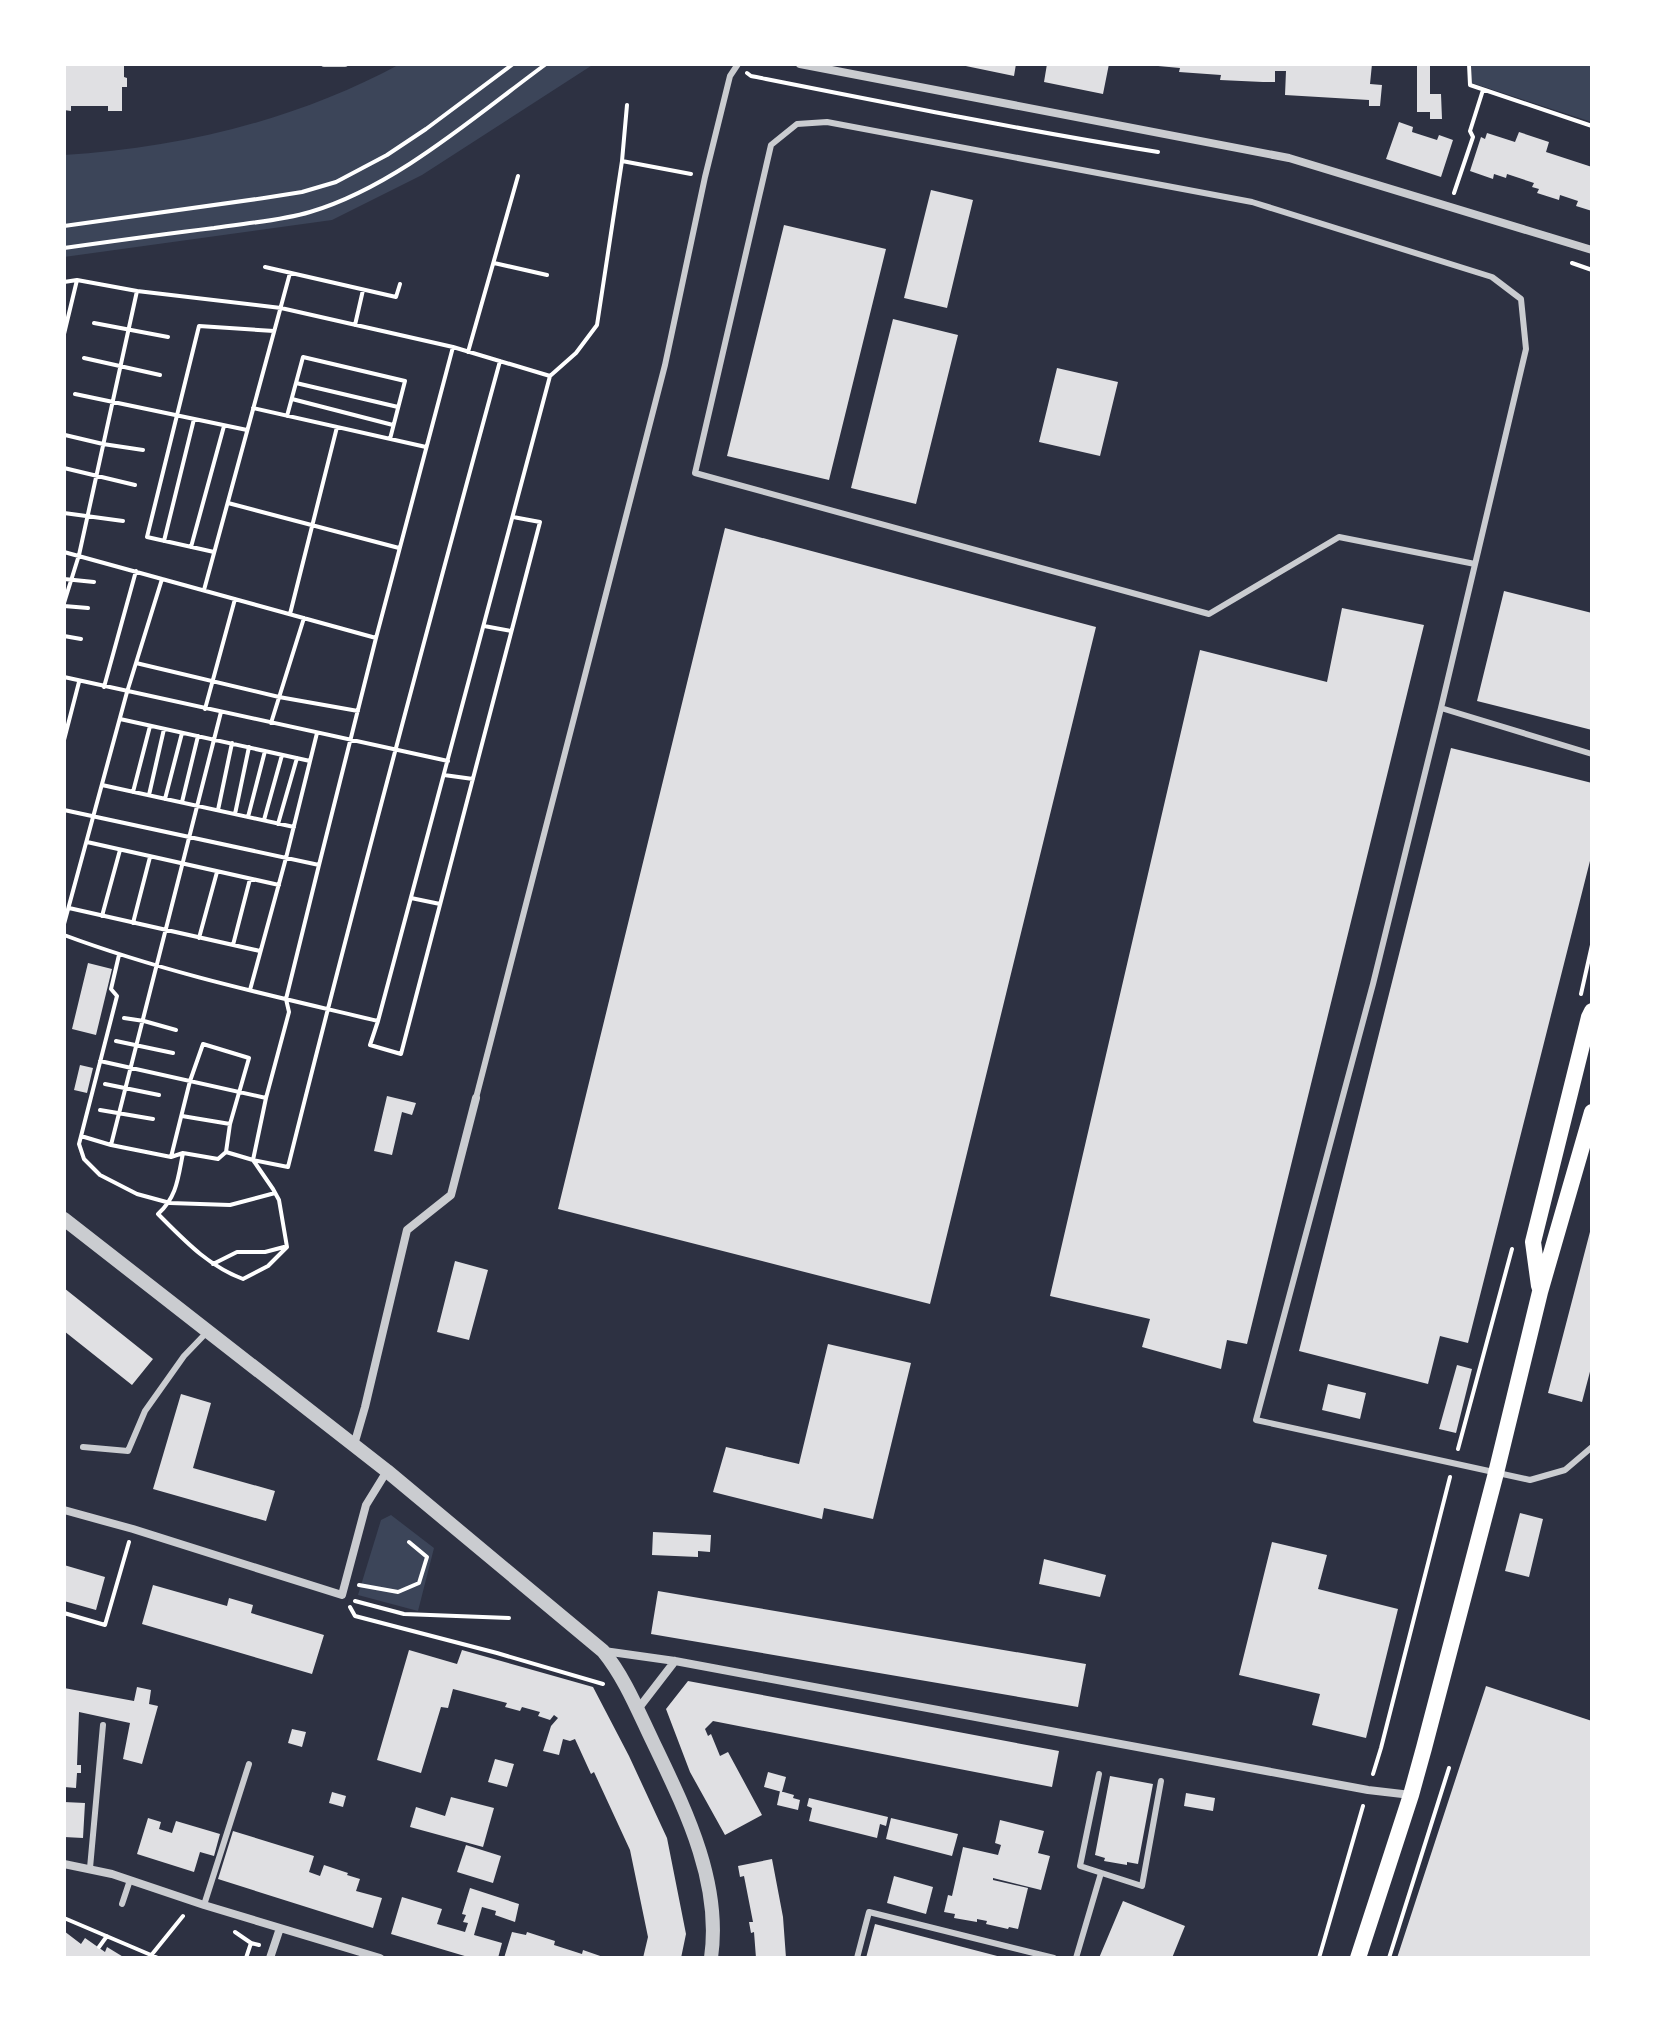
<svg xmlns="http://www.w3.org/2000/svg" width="1656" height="2022" font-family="Arial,sans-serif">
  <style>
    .green { fill: #3c4559 }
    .building { fill: #e0e0e3 }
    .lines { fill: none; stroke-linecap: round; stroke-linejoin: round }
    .path { stroke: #fff; stroke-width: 4 }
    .service { stroke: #caccd0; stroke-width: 6 }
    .minor { stroke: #caccd0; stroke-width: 8 }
    .tertiary { stroke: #caccd0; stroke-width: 14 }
    .secondary { stroke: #fff; stroke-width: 16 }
  </style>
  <rect width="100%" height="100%" fill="#2d3142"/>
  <path class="green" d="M400,64H594L422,175L332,220L64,257V155C180,148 297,120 400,64Z
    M1472,64H1592V122L1472,83Z
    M391,1515L434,1548L418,1611L358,1595L381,1520Z"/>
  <path class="building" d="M64,64H124V77L127,78V87H122V111H108V106H71V111L64,110Z
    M962,64H1016L1014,76L961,65Z
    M1047,64H1109L1103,94L1044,82Z
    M1158,64H1372L1370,84L1382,85L1380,106H1369V100L1285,95L1286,71H1275V82H1263L1220,80L1221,75L1179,72L1180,68L1158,66Z
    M1417,64H1430V94H1441L1442,119H1430V112H1417Z
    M1399,122L1413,127L1412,132L1437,140L1439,135L1453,140L1441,177L1386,159Z
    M1519,132L1549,142L1546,152L1592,167V211L1576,206L1578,201L1560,195L1559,200L1537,193L1539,189L1532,187L1534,183L1507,174L1506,178L1494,174L1493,179L1470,171L1481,137L1485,139L1487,133L1515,142Z
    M931,190L973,200L947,308L904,298Z
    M784,225L886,249L829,480L727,456Z
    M893,319L958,335L916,504L851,488Z
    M1057,368L1118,382L1100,456L1039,442Z
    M725,528L1096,627L930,1304L558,1209Z
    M1504,591L1592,613V730L1477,701Z
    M1342,608L1424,625L1247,1344L1227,1340L1221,1369L1142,1347L1150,1319L1050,1296L1200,650L1327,682Z
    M1451,748L1592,783V853L1468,1343L1440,1336L1428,1384L1299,1351Z
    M88,963L112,969L96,1035L72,1029Z
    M80,1065L93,1068L87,1093L74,1090Z
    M387,1096L416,1103L412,1115L402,1112L392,1155L374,1151Z
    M1591,1228L1592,1364L1582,1402L1548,1393Z
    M455,1261L488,1270L469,1340L437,1332Z
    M64,1288L153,1359L132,1385L64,1331Z
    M828,1344L911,1363L873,1519L824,1508L822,1519L713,1492L726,1447L799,1464Z
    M1457,1365L1472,1369L1456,1433L1439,1429Z
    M1328,1384L1366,1393L1360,1419L1322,1410Z
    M181,1394L211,1403L193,1468L275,1491L266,1521L153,1489Z
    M1520,1513L1543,1519L1529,1577L1505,1571Z
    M653,1532L711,1535L710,1552L698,1551V1557L652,1555Z
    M1272,1542L1327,1555L1318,1589L1398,1609L1366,1738L1312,1725L1320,1694L1239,1675Z
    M1044,1559L1106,1575L1100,1597L1039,1584Z
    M64,1565L105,1577L96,1610L64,1601Z
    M153,1585L227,1606L229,1598L253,1605L251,1613L324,1635L312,1674L142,1624Z
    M658,1591L1086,1664L1078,1707L651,1634Z
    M409,1650L457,1664L462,1650L593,1687L629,1756L667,1838L686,1934L681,1958H643L648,1937L630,1850L594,1772L591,1774L575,1739L570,1741L563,1739L559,1755L543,1751L551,1726L558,1718L554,1715L550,1720L538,1716L540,1712L522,1707L520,1711L505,1707L507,1703L453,1689L448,1708L441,1707L421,1773L377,1760Z
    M688,1681L1059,1751L1052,1787L713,1721L705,1729L708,1736L711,1734L720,1756L728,1752L762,1815L725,1835L690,1772L666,1709Z
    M1486,1686L1592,1721V1958H1397Z
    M137,1687L151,1690L149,1704L158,1706L142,1764L123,1759L130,1723L79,1712L77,1765H81V1773H77L76,1788L64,1787V1688L134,1701Z
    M292,1729L306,1732L302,1747L288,1743Z
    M495,1759L514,1764L507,1787L488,1782Z
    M768,1772L786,1777L782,1792L764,1787Z
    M1110,1776L1153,1784L1138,1864L1127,1862V1865L1104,1861L1105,1858L1095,1855Z
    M780,1791L794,1795L793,1798L800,1800L798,1810L777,1805Z
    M332,1792L346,1796L343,1807L329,1803Z
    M1186,1793L1215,1798L1213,1811L1184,1806Z
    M451,1797L494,1808L483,1847L410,1827L416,1807L445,1816Z
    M809,1798L888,1817L886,1826L880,1824L877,1838L809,1821L812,1808L807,1806Z
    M64,1802L85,1803L83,1838L64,1837Z
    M148,1818L161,1822L159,1829L172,1833L176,1821L220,1834L214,1856L200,1852L194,1872L137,1854Z
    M891,1818L958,1834L952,1856L886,1839Z
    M1000,1820L1044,1831L1038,1853L1050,1856L1041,1890L993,1878V1880L1028,1888L1018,1929L1009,1927L1008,1929L986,1924L987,1921L977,1919V1922L954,1918L955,1914L944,1912L948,1895L952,1896L963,1847L998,1855L1001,1845L995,1843Z
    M233,1831L314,1856L309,1872L320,1876L324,1865L348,1873L347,1875L360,1879L356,1891L382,1898L373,1928L218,1879Z
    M466,1845L501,1856L493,1883L457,1872Z
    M772,1859L783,1917L786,1958H756L754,1932L751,1933L749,1922H753L744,1876L740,1877L738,1866Z
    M894,1876L933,1887L926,1914L887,1903Z
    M470,1888L519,1904L515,1922L495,1915L496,1911L482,1907L474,1935L502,1943L498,1958H466L468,1957L391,1934L402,1897L442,1909L437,1924L465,1932L468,1923L463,1922L466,1915L462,1914Z
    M1123,1901L1185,1926L1172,1958H1099Z
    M875,1924L1001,1957V1958H866Z
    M64,1931L81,1944L85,1938L105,1952L107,1947L125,1958H64Z
    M512,1932L526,1935L527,1932L555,1941L554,1945L582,1954L583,1950L606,1958H504Z"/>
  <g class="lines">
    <path class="path" d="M1469,64L1470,85L1592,126
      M747,73L751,76C887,103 1022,130 1158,152
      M622,161L627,105
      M1454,193L1473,137L1470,131L1483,90
      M64,226L264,198L302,192L336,182L387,155L426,129L513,64
      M64,248C114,241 164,234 214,228C246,223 280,221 310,212C395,187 475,116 546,64
      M494,263L547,275
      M1572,263L1592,270
      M265,267L396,297L400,284
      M64,282L77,280
      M94,323L168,337
      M355,325L363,290
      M64,334L77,280L137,291
      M468,352L518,176
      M84,358L160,375
      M296,383L398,407
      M75,394L247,430
      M292,399L393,425
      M253,408L426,447
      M287,416L303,357L405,381L390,439
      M65,435L103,444L143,450
      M64,468L135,485
      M228,503L399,548
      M64,513L123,521
      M164,541L194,419
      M191,547L224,426
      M64,552L376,638L453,347
      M214,552L147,537L199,326L274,331
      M64,579L94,582
      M204,590L290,273
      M64,603L79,555L137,291L281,308L453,347L550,376
      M64,606L88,608
      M290,614L337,427
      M484,626L511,631
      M64,636L81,639
      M136,663L279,697L358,711
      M64,677L448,761
      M104,687L136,571
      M205,709L235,599
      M120,719L310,761
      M271,723L304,618
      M64,740L79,682
      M444,775L473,779
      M102,785L294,827
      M133,792L150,726
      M149,795L164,729
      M165,799L182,733
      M182,802L198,736
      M64,810L319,865L376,638
      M218,810L232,743
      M235,814L249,747
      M248,817L265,751
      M264,820L282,755
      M278,824L297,758
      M87,842L279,885
      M319,865L286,999L289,1012L266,1098L253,1160L288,1167C355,898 427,629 500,361
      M411,898L440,904
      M69,908L260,951
      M102,916L120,850
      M133,923L150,857
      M64,924L127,692L162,579
      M64,935C166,973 273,996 378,1021L550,376L576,353L597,325L622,161L691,174
      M199,938L217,872
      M233,945L250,879
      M119,955L111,989L117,996L79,1144L84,1159L100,1175L137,1194L170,1203L230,1205L275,1193
      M250,990L286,858L317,733
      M1581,994L1592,945
      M124,1018L144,1021L176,1030
      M378,1021L370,1045L401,1054L540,522L513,517
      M116,1041L173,1053
      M100,1061L266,1098
      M105,1084L159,1095
      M100,1110L153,1119
      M81,1136L111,1145
      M226,1152L230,1124
      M183,1153C178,1178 177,1197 158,1214C184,1240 208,1266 243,1279L268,1266L287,1247L279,1200L273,1189L253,1160L226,1152L218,1159L183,1153L171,1157L111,1145L221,712
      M171,1157L190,1081L203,1044L249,1058L230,1124L182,1116
      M213,1264L237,1252H265L284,1247
      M1458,1449L1512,1249
      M359,1585L398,1592L419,1583L427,1557L409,1542
      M355,1601L404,1614L509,1618
      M350,1607L355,1616L497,1653L603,1684
      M64,1613L105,1625L129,1542
      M1373,1774L1381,1748L1450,1477
      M64,1918L158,1958
      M235,1932L251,1943L259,1945
      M99,1947L107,1936
      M149,1958L183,1916
      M246,1958L251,1943
      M1319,1958L1363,1806
      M1389,1958L1449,1768"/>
    <path class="service" d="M324,64H345
      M1475,564L1339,537L1209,614L695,473L771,145L797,124L827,122L1252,202L1492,277L1521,299L1526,349L1441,708L1592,754
      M1441,708L1373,984L1256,1420L1530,1480L1565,1470L1592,1447
      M476,1098L665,365L705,177L730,76L738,64
      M83,1447L128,1451L145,1411L184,1356L208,1331
      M1099,1774L1080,1866L1142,1886L1161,1781
      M90,1868L103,1725
      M122,1904L130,1880
      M204,1905L249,1764
      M857,1958L869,1912L1054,1958
      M1076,1958L1101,1873"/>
    <path class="minor" d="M800,64L1289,158L1592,250
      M354,1445L365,1407L407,1230L451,1195L476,1098
      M64,1510L133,1529L342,1595L366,1505L387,1471
      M604,1651L675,1661L1368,1790L1411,1795
      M638,1709L675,1661
      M64,1864L112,1874L204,1905L380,1958
      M270,1958L280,1928"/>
    <path class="tertiary" d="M64,1219L387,1471L603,1651C625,1678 638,1711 653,1742C685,1809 722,1882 711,1958"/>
    <path class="secondary" d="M1539,1286L1533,1242L1589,1017L1592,1011
      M1358,1958L1411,1795L1424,1748L1496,1473L1540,1292L1592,1112"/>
  </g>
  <rect width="1656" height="2022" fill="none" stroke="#ffffff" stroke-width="132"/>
</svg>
